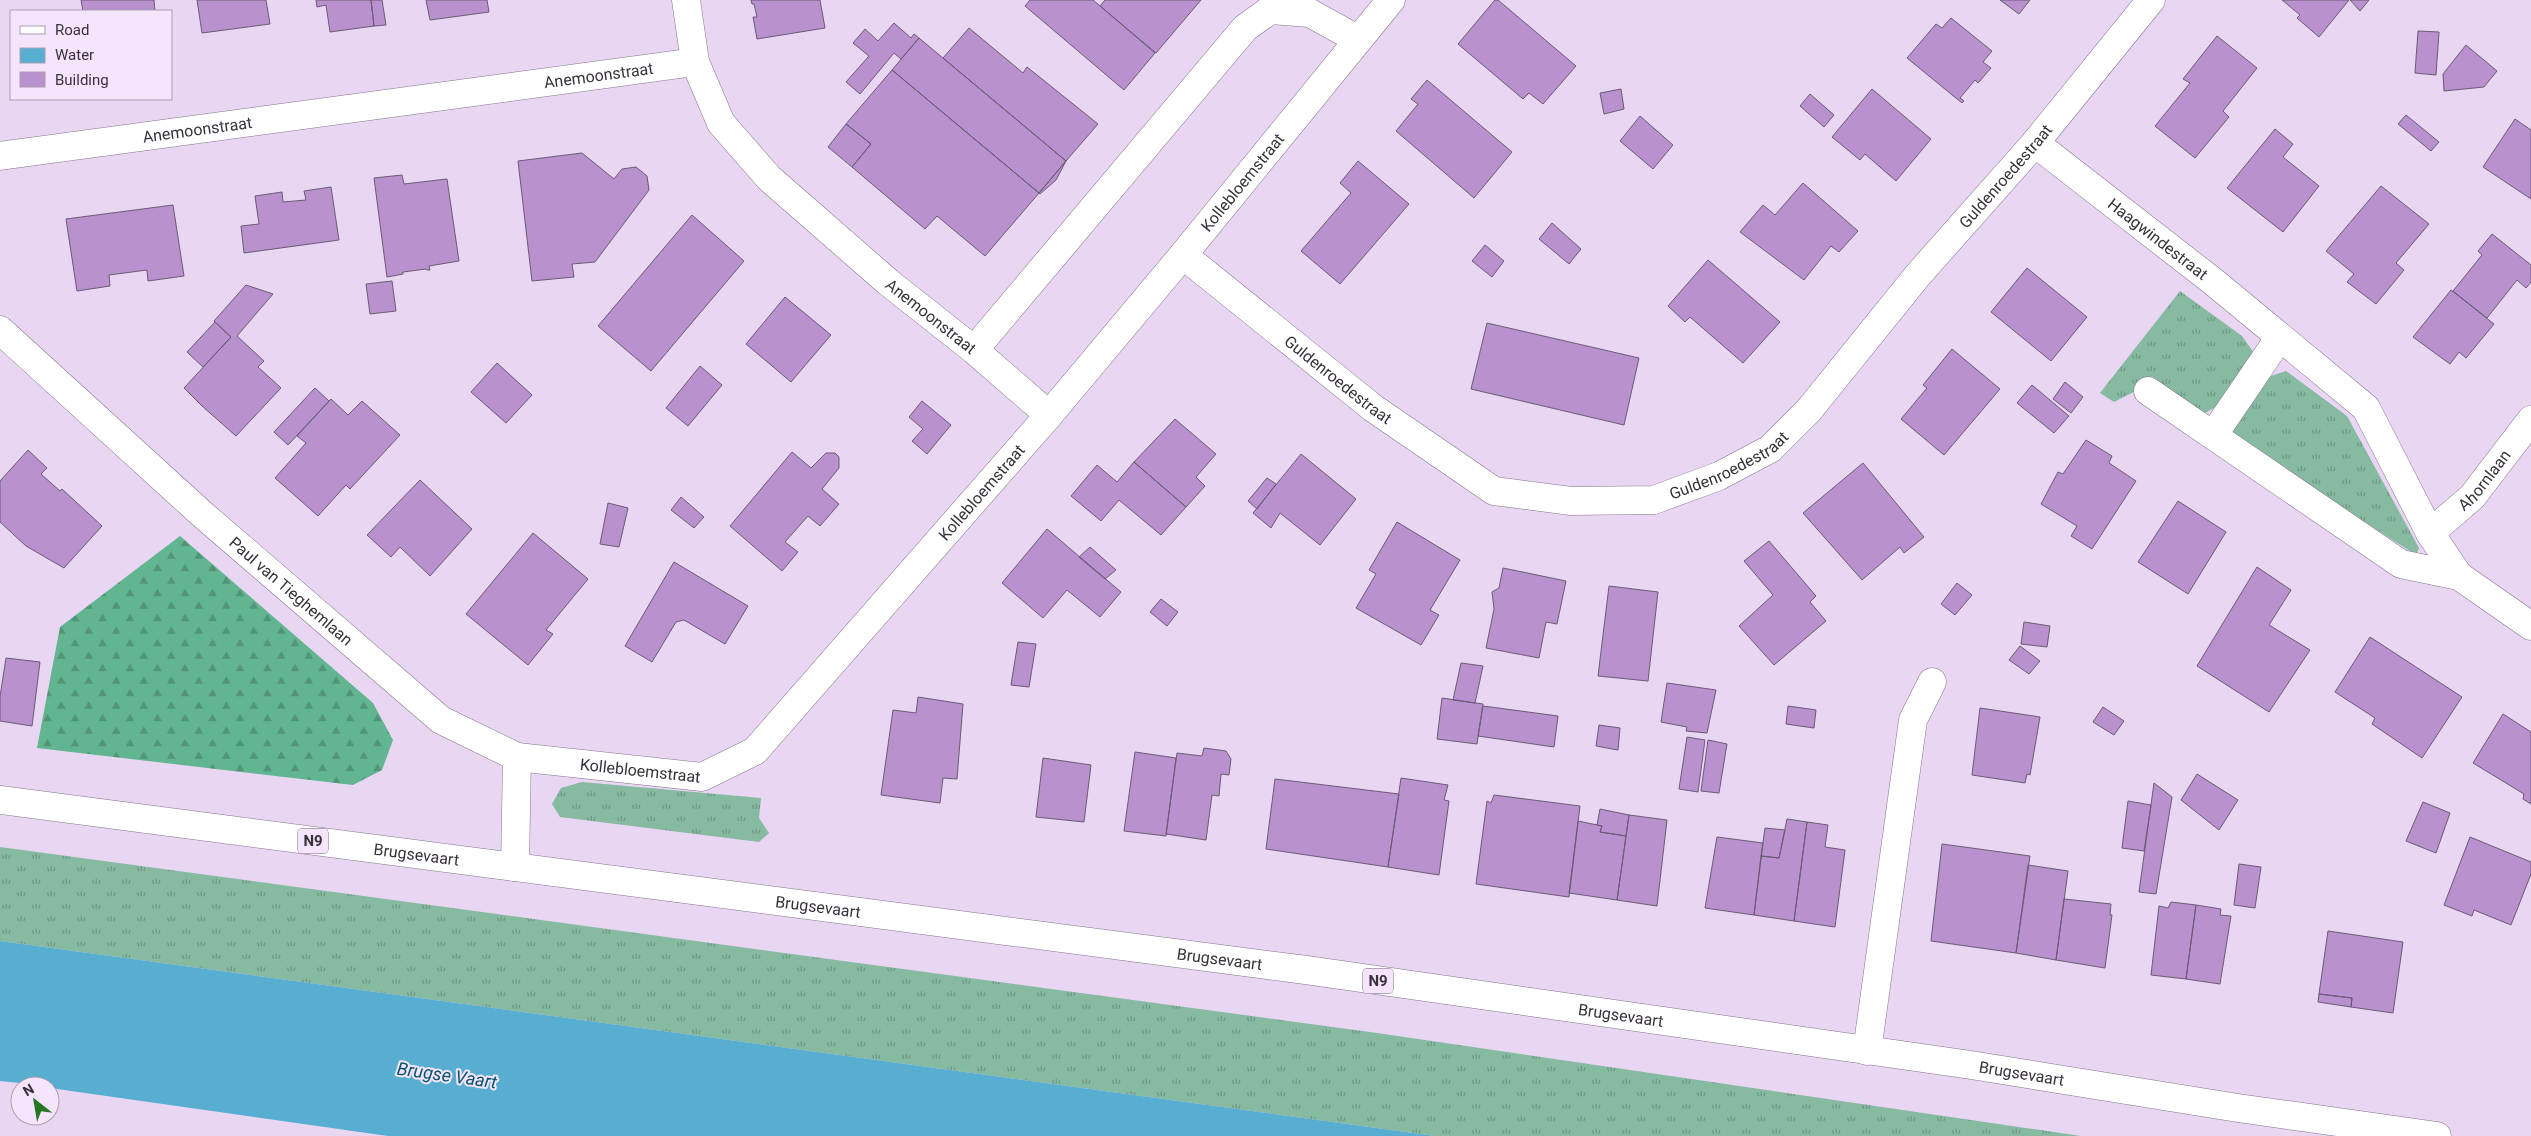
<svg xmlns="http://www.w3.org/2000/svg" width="2531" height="1136" font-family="Roboto,sans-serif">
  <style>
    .grass { fill: url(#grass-tufts) }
    .forest { fill: url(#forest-firs) }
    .water { fill: #57aed1 }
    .building { fill: #b991cf; stroke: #6a5b73 }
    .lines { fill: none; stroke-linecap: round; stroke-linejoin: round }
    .minor-casing { stroke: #84748d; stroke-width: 29 }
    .major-casing { stroke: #84748d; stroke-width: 29 }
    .minor { stroke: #fff; stroke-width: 28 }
    .major { stroke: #fff; stroke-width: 28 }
    .labels { text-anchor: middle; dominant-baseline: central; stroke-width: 4; stroke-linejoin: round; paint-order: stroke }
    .shield { fill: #f4e5fc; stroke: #706776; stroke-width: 1 }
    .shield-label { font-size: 15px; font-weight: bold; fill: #38313c }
    .street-label { font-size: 16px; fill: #38313c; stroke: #f4e5fc }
    .water-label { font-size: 18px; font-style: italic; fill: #06526b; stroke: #f4e5fc }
  </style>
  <defs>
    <pattern id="grass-tufts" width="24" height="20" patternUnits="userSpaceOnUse" patternTransform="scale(1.25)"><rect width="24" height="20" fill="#86baa1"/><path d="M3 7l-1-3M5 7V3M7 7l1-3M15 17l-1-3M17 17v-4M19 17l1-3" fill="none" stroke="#6f9884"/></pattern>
    <pattern id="forest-firs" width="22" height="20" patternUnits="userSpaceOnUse" patternTransform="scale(1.25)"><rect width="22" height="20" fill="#62b591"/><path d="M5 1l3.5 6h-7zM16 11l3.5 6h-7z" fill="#529478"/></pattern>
  </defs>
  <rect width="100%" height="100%" fill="#e8d6f3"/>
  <path class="grass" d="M2180,291L2242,336L2256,356L2225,402L2205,413L2155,381L2114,402L2100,393Z
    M2286,371L2347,416L2419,548L2416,555L2247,446L2231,432L2268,377Z
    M582,782L761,798L759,818L769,833L759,842L560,817L552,804L561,788Z
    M0,847L1370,1032L2081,1136H1435L0,941Z"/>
  <path class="forest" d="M180,536L373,703L393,740L382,770L353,785L37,748L60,627Z"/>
  <path class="water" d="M0,941L1435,1136H388L50,1088V1086L0,1081Z"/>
  <path class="building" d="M81,0H154L155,11H83Z
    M197,0H266L270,24L202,33Z
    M316,0H371L374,26L330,32L326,5L317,7Z
    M371,0H382L386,25L374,26Z
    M426,0H487L489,12L430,20Z
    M751,0H820L825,28L757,39L753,17H757L754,4H752Z
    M1030,0H1093L1155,53L1124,90L1025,6Z
    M1105,0H1201L1156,53L1100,6Z
    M1495,0H1498L1576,66L1543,104L1529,93L1523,99L1458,44Z
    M2000,0H2030L2019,14Z
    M2282,0H2349L2319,37L2297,18L2300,15Z
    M2350,0H2369L2360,11Z
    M1951,18L1992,51L1983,62L1991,68L1978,83L1975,80L1960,98L1964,101L1962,103L1907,58L1936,24L1942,28Z
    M894,23L911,38L914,34L919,38L901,59L894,53L860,94L846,82L869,56L853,43L865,29L878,41Z
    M969,28L1023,73L1027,67L1098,124L1066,161L943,58Z
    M2418,31L2439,32L2436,75L2415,73Z
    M2217,36L2257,68L2223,111L2229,117L2195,158L2155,126L2190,83L2183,79Z
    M919,38L1066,161L1039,193L892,70Z
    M2466,45L2497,71L2484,87L2444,91L2443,74Z
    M892,70L1039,193L985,256L937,216L925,229L852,167L871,144L846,124Z
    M1427,80L1512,152L1474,198L1396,131L1418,104L1411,99Z
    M1621,89L1624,109L1604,114L1600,93Z
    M1872,89L1931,139L1896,181L1865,154L1860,160L1832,137Z
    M1810,94L1834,115L1824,127L1800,106Z
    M2406,115L2439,142L2431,151L2398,124Z
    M1640,116L1673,145L1653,169L1620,141Z
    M2515,119L2531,130V199L2483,167Z
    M846,124L871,144L852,167L828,147Z
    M2275,129L2293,144L2283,157L2319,186L2283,232L2227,188Z
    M582,153L614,179L622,169L636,167L647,176L649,190L595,262L572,264L574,277L532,281L518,161Z
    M1066,161L1056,180L1040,194L1039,193Z
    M1358,161L1409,204L1340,284L1301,251L1351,193L1340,183Z
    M402,175L404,184L447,179L459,261L429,266L430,270H427L426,269L403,272V274L387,277L374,178Z
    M1803,183L1858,231L1839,252L1831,246L1804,280L1740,232L1763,205L1775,215Z
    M2381,186L2429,224L2396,263L2404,270L2376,304L2347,282L2354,274L2326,251Z
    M331,187L339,240L244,253L241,226L259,224L255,196L282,192L283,202L306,200L304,191Z
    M173,205L184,276L148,281L147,270L109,275L110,286L77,291L66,219Z
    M692,215L744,261L651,371L598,326Z
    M1552,223L1581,249L1569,264L1539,239Z
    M2492,234L2531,265V282L2526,288L2517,280L2487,318L2453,291L2482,255L2478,251Z
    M1485,245L1504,261L1492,277L1472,261Z
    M1708,260L1780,322L1743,363L1690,317L1685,322L1668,306Z
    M2027,268L2087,317L2051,361L1991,312Z
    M392,281L396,311L370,314L366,284Z
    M246,285L273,294L237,336L264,361L258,367L281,388L236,436L202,406L184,388L231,337L214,321Z
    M2451,290L2494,324L2466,358L2459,352L2450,364L2413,337Z
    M785,297L831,335L791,382L746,344Z
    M215,322L231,337L203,367L187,352Z
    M1487,323L1639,358L1624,425L1471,389Z
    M1952,349L2000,389L1944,455L1901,419L1927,388L1923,385Z
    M497,363L532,395L506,423L471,392Z
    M700,366L722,385L688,426L666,408Z
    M2065,382L2083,397L2071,413L2053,399Z
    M2032,385L2069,416L2054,433L2017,403Z
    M315,388L329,401L288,445L274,432Z
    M331,399L348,415L362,401L400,435L350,489L346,485L318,516L275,478L306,443L297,436Z
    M922,401L951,425L927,454L912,441L923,429L909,417Z
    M1175,419L1216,454L1196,477L1205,486L1186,507L1134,462Z
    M2086,440L2112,456L2109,463L2136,481L2092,549L2071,536L2077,526L2041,504L2058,472L2063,474Z
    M28,450L47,468L41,474L60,491L62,489L102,526L64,568L26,546L0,522V481Z
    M792,452L811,468L826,453H835L839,457V468L822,489L839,504L820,526L808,516L785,542L798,552L782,571L730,526Z
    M1301,454L1356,499L1320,545L1280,513L1271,528L1253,513Z
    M1134,462L1186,507L1161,535L1119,500L1101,521L1071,496L1097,465L1117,482Z
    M1863,463L1924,537L1904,553L1900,547L1862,580L1803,513Z
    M1267,478L1276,484L1257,509L1248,501Z
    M420,480L472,529L430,576L400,547L391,557L367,535Z
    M681,497L704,517L694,528L671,510Z
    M2178,501L2226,532L2188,594L2138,562Z
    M608,503L628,508L619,547L600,544Z
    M1397,522L1460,560L1430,610L1439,615L1421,645L1356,608L1376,574L1369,570Z
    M1047,529L1121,592L1100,617L1067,590L1043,618L1002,583Z
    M533,533L588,579L546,630L553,634L528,665L466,614Z
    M1769,541L1816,596L1810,602L1826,621L1774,665L1739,626L1773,595L1744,561Z
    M1090,547L1116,570L1105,579L1079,557Z
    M674,562L748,606L725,644L684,620L676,622L652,662L625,646Z
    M2257,567L2291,590L2269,625L2310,650L2269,712L2197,666Z
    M1503,568L1566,581L1557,624L1546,622L1539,658L1486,648L1494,609L1492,592L1499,588Z
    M1957,583L1972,595L1955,615L1941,604Z
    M1609,586L1658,592L1648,681L1598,676Z
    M1161,599L1178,612L1167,626L1150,612Z
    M2024,622L2050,626L2047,647L2021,644Z
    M2370,637L2462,697L2422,758L2372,724L2375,718L2335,692Z
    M1018,642L1036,644L1029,687L1011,685Z
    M2020,646L2040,661L2029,674L2009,660Z
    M6,658L40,662L32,726L0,721V697Z
    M1461,663L1483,666L1475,703L1453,700Z
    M1667,683L1716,690L1707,733L1686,731L1687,727L1661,722Z
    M918,697L963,704L957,779L943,778L940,803L881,795L893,710L916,713Z
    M1442,698L1483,704L1477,744L1437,739Z
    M1483,706L1558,716L1554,747L1478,736Z
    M1788,706L1816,710L1814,728L1786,724Z
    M2103,707L2124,721L2114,735L2093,722Z
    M1980,708L2040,717L2030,775L2027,774L2025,783L1972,775Z
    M2503,714L2531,732V804L2523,799L2524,794L2473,763Z
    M1599,725L1620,728L1618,750L1596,746Z
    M1687,737L1705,740L1698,792L1679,789Z
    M1708,740L1727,744L1719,793L1701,791Z
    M1204,748L1226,751L1231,759L1229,775L1221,774L1219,796L1212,795L1206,840L1166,834L1177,753L1202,756Z
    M1135,752L1176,758L1166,836L1124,831Z
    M1043,758L1091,765L1084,822L1036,817Z
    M2197,774L2238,800L2219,830L2181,800Z
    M1401,778L1448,785L1444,800L1449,801L1439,875L1388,867Z
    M1275,779L1399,794L1388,867L1266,849Z
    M2154,783L2172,797L2156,894L2139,892Z
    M1494,795L1580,806L1569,897L1476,884L1487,801L1491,803Z
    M2128,801L2151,805L2144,851L2122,848Z
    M2423,802L2450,813L2436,853L2406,841Z
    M1600,809L1629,815L1626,836L1600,832L1602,826L1597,825Z
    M1629,815L1667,820L1657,906L1617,900Z
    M1787,819L1807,822L1794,921L1754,915L1761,856L1779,858Z
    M1578,821L1602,826L1600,832L1626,836L1617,900L1569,893Z
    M1807,822L1828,825L1825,847L1845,850L1835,927L1794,921Z
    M1765,828L1785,830L1779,858L1761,856Z
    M1717,837L1763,843L1754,915L1705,908Z
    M2470,837L2531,862V874L2511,925L2474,910L2472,916L2444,905Z
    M1942,844L2030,856L2016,953L1931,941Z
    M2239,864L2261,867L2255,908L2234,905Z
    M2028,865L2068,871L2056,960L2016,953Z
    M2064,899L2111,904L2110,915H2112L2105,968L2056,960Z
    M2171,902L2196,905L2186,979L2151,975L2159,906L2168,908Z
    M2196,905L2221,909L2220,915L2231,916L2220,984L2186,979Z
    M2328,931L2403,942L2393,1013L2351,1007L2352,998L2319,994Z
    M2319,994L2352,998L2351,1007L2318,1002Z"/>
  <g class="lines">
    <g class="minor-casing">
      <g id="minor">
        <path id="s1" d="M686,0L695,62L721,123L769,178L888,282L974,350L1049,415"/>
        <path id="s2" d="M2035,143L2215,283L2366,408L2430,533L2459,576L2531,626"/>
        <path id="s3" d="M0,156L695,62"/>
        <path id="s4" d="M1183,255L1373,408L1494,491L1571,501L1654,500L1719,476L1770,449L1809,410L1918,275L2035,143L2151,0"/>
        <path id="s5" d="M0,330L202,514L441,720L517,757L515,867"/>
        <path d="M974,350L1245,28L1270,10L1310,13L1357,39"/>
        <path d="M2148,391L2401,564L2459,576"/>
        <path d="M2214,434L2280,337"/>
        <path id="s6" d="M2430,533L2472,497L2531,420"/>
        <path id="s7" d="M517,757L702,777L755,751L1049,415L1183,255L1391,0"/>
        <path d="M1867,1051L1913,720L1932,682"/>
      </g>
    </g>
    <g class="major-casing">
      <g id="major">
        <path id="s8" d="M0,800L1306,970L1971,1065L2238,1108L2437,1136"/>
      </g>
    </g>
    <use href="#minor" class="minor"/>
    <use href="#major" class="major"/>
  </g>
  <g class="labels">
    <g class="shield">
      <rect x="298" y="828.5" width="30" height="25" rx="4"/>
      <rect x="1363" y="968.5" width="30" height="25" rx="4"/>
    </g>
    <g class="shield-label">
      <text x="313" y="841">N9</text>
      <text x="1378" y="981">N9</text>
    </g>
    <g class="street-label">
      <text stroke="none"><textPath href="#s3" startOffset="604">Anemoonstraat</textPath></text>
      <text stroke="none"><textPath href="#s3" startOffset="199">Anemoonstraat</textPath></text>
      <text stroke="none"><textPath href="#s4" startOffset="1039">Guldenroedestraat</textPath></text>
      <text stroke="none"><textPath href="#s7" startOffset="994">Kollebloemstraat</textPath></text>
      <text stroke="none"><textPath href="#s2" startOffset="156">Haagwindestraat</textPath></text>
      <text stroke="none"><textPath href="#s1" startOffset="415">Anemoonstraat</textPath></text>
      <text stroke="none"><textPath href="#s4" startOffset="199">Guldenroedestraat</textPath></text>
      <text stroke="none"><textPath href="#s4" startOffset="634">Guldenroedestraat</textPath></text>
      <text stroke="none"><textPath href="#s6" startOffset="76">Ahornlaan</textPath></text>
      <text stroke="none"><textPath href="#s7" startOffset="589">Kollebloemstraat</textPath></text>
      <text stroke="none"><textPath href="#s5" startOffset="391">Paul van Tieghemlaan</textPath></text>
      <text stroke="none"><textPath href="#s7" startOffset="124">Kollebloemstraat</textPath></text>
      <text stroke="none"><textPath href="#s8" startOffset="420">Brugsevaart</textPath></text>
      <text stroke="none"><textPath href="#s8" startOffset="825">Brugsevaart</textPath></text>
      <text stroke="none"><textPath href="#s8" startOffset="1230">Brugsevaart</textPath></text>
      <text stroke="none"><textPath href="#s8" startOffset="1635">Brugsevaart</textPath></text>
      <text stroke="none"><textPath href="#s8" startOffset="2040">Brugsevaart</textPath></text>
    </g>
    <g class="water-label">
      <text transform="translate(447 1075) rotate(8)">Brugse Vaart</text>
    </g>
  </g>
  <rect x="10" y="10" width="162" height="90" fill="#f4e5fc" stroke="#a99daf"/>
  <rect x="20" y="26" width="25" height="8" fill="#ffffff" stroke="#a99daf"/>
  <text x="55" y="35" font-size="15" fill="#38313c">Road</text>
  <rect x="20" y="48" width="25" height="15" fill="#57aed1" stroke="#a99daf"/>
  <text x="55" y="60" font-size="15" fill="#38313c">Water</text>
  <rect x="20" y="72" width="25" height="15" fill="#b991cf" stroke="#a99daf"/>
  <text x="55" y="85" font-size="15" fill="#38313c">Building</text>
  <g transform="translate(35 1101) rotate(329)"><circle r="24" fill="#f4e5fc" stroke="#a99daf"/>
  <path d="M0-4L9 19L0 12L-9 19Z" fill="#257722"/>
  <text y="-8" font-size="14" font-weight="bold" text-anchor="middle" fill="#38313c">N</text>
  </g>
</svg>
